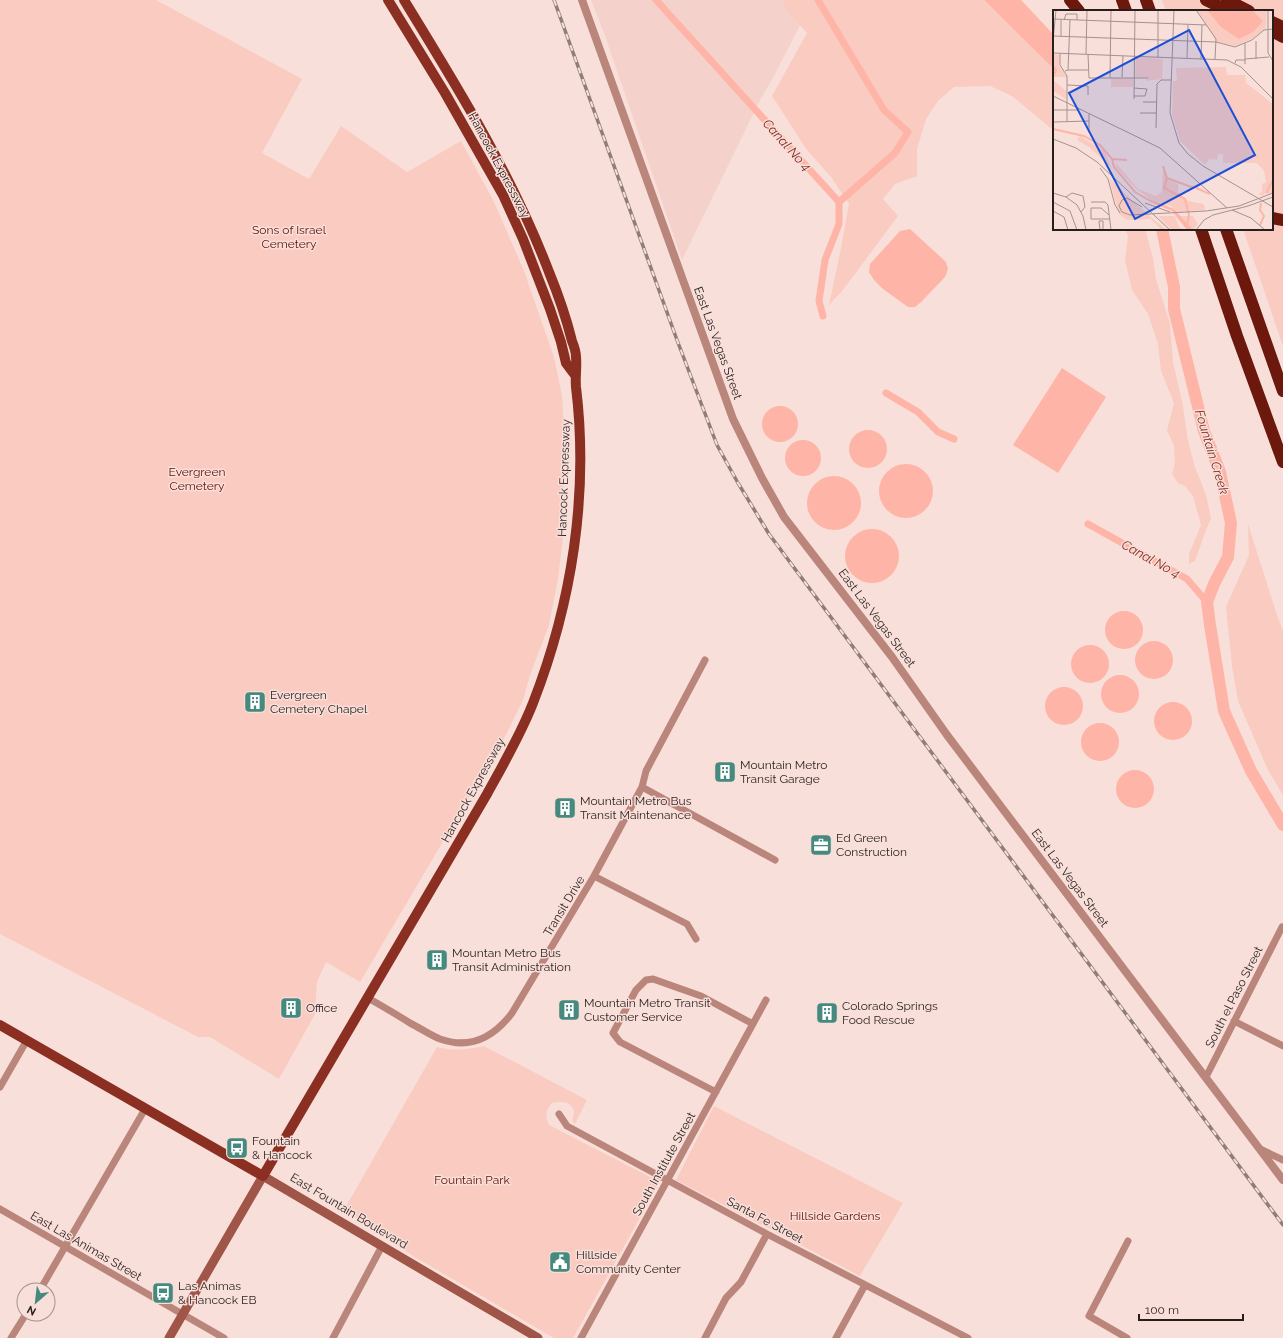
<svg xmlns="http://www.w3.org/2000/svg" width="1283" height="1338" font-family="Raleway,sans-serif">
  <style>
    .built { fill: #f4d2cb }
    .green { fill: #facbc1 }
    .water { fill: #feb4a6 }
    .lines { fill: none; stroke-linecap: round; stroke-linejoin: round }
    .canal { stroke: #feb4a6; stroke-width: 7 }
    .river { stroke: #feb4a6; stroke-width: 12 }
    .minor { stroke: #ba857b; stroke-width: 7 }
    .tertiary { stroke: #ba857b; stroke-width: 8 }
    .secondary { stroke: #9f5547; stroke-width: 9 }
    .primary { stroke: #8a2f21; stroke-width: 10 }
    .motorway { stroke: #6c180c; stroke-width: 12 }
    .rail-casing { stroke: #8f7d79; stroke-width: 3.5 }
    .rail { stroke: #f9dfd9; stroke-width: 2; stroke-dasharray: 6; stroke-linecap: butt }
    .labels { text-anchor: middle; dominant-baseline: central; stroke-width: 3; stroke-linejoin: round; paint-order: stroke }
    .street-label { font-size: 12px; fill: #281f1d; stroke: #f9dfd9 }
    .park-label { font-size: 12px; fill: #630e03; stroke: #f9dfd9 }
    .poi-label { font-size: 12px; fill: #281f1d; stroke: #f9dfd9; text-anchor: start }
    .water-label { font-size: 13px; font-style: italic; fill: #842f22; stroke: #f9dfd9 }
    .inset-river { fill: none; stroke: #feb4a6; stroke-width: 2 }
    .inset-road { fill: none; stroke: #a5928e; stroke-width: 1 }
    .view { fill: #1d4ed8; fill-opacity: 0.15; stroke: #1d4ed8; stroke-width: 2 }
    .inset-edge { fill: none; stroke: #281f1d; stroke-width: 2 }
  </style>
  <rect width="100%" height="100%" fill="#f9dfd9"/>
  <path class="built" d="M591,0H782L785,9L800,25L773,78L760,100L682,260L604,33Z"/>
  <path class="green" d="M0,0H156L302,79L262,153L309,179L341,126L407,172L461,141L494,202L524,271L554,357L562,396L565,447L563,495L564,529L558,579L549,625L530,675L523,700L499,749L481,771L471,794L360,982L326,962L317,982L315,1014L279,1079L210,1037H198L0,934Z
    M782,0H984L1054,68V131L1012,96L990,86L954,87L938,101L926,119L917,149V176L895,184L883,199L898,216L843,290L829,305L841,248L849,204L831,177L807,150L772,96L807,33L785,9Z
    M1162,0H1283V346L1243,229H1272V11H1166Z
    M1125,229H1145L1153,258L1156,279L1170,324L1173,362L1183,406L1188,441L1195,467L1206,495L1211,518L1206,530L1195,561L1189,564V554L1201,525L1193,496L1185,486L1178,483L1172,474L1175,463L1174,446L1167,430L1174,403L1161,371L1158,344L1148,314L1132,290L1125,260L1128,236Z
    M1248,524L1278,618L1283,631V795L1268,770L1238,701L1232,666L1226,607L1249,555Z
    M484,1046L587,1100L575,1124C569,1119 576,1115 573,1109C570,1101 559,1101 552,1103C545,1111 545,1116 549,1125L656,1180L658,1184L657,1187L573,1338H554L413,1256L344,1210L437,1047C454,1051 467,1050 484,1046Z
    M714,1106L903,1203L860,1276L676,1180Z"/>
  <path class="water" d="M984,0H1021L1054,35V69Z
    M910,229L946,262L948,269L945,277L921,302L915,307H908L883,289L874,280L869,272L870,264L900,231Z
    M1062,368L1106,397L1058,473L1013,445Z
    M762 424a18 18 0 1 1 36 0a18 18 0 1 1-36 0Z
    M849 449a19 19 0 1 1 38 0a19 19 0 1 1-38 0Z
    M785 458a18 18 0 1 1 36 0a18 18 0 1 1-36 0Z
    M879 491a27 27 0 1 1 54 0a27 27 0 1 1-54 0Z
    M807 503a27 27 0 1 1 54 0a27 27 0 1 1-54 0Z
    M845 556a27 27 0 1 1 54 0a27 27 0 1 1-54 0Z
    M1105 630a19 19 0 1 1 38 0a19 19 0 1 1-38 0Z
    M1135 660a19 19 0 1 1 38 0a19 19 0 1 1-38 0Z
    M1071 664a19 19 0 1 1 38 0a19 19 0 1 1-38 0Z
    M1101 694a19 19 0 1 1 38 0a19 19 0 1 1-38 0Z
    M1045 706a19 19 0 1 1 38 0a19 19 0 1 1-38 0Z
    M1154 721a19 19 0 1 1 38 0a19 19 0 1 1-38 0Z
    M1081 742a19 19 0 1 1 38 0a19 19 0 1 1-38 0Z
    M1116 789a19 19 0 1 1 38 0a19 19 0 1 1-38 0Z"/>
  <g class="lines">
    <path class="canal" d="M656,0L839,202V224L825,260L819,301L823,316
      M818,0L884,110L908,132L895,153L839,202
      M886,393L918,412L938,432L954,439
      M1088,524L1187,579L1207,602"/>
    <path class="river" d="M1162,229L1174,287V309L1204,431L1220,472L1231,523L1228,557L1214,584L1207,602L1210,625L1224,711L1251,771L1283,825"/>
    <path class="minor" d="M642,787L775,860
      M594,876L687,924L696,939
      M368,998C382,1006 396,1014 410,1023C420,1028 430,1035 440,1039C471,1050 494,1037 512,1013L594,876L642,787L646,771L705,660
      M1234,1021L1283,1046
      M1206,1077L1282,927
      M0,1087L27,1040
      M716,1092L620,1042L613,1033L636,990L646,980L653,979L701,996L753,1024
      M559,1114L567,1126L767,1234L968,1338
      M1260,1149L1283,1160
      M0,1209L224,1338
      M40,1290L145,1109
      M11,1338L26,1314
      M333,1338L382,1246
      M581,1338L766,1000
      M705,1338L726,1298L741,1282L767,1234
      M836,1338L865,1285
      M1127,1338L1089,1316L1128,1241"/>
    <path class="tertiary" d="M582,0L733,419L762,478L784,517L892,657L947,735L1283,1180"/>
    <path class="secondary" d="M169,1338L263,1176L538,1338"/>
    <path class="primary" d="M388,0L445,93L503,195L523,239L550,309L561,342L566,363L575,375
      M0,1025L263,1176L487,794C503,765 521,734 533,703C572,603 589,494 576,387C575,376 577,368 576,357C576,352 574,346 572,341C566,317 558,294 549,272C512,175 458,88 404,0"/>
    <path class="motorway" d="M1070,0L1079,11
      M1122,0L1126,11
      M1146,0L1150,11
      M1206,0L1229,11
      M1227,0L1249,11
      M1272,22L1283,27
      M1272,31L1283,37
      M1272,218L1283,220
      M1201,229L1237,336L1283,462
      M1226,229L1283,391"/>
    <g class="rail-casing">
      <path id="rail" d="M554,0L677,340L717,445L738,483L769,534L1283,1225"/>
    </g>
    <use href="#rail" class="rail"/>
  </g>
  <defs>
    <g id="building-square" transform="scale(1.15)"><rect x="-9" y="-9" width="18" height="18" rx="4" fill="#468a7f" stroke="#f9dfd9"/><path d="M-4-6H4V6H1V3H-1V6H-4ZM-2.5-4.3h1.7v1.8h-1.7ZM.8-4.3h1.7v1.8H.8ZM-2.5-1h1.7V.8h-1.7ZM.8-1h1.7V.8H.8Z" fill="#fff"/></g>
    <g id="office-square" transform="scale(1.15)"><rect x="-9" y="-9" width="18" height="18" rx="4" fill="#468a7f" stroke="#f9dfd9"/><path d="M-6-3h4V-5.5h4V-3h4V5H-6ZM-1-4.5V-3h2v-1.5ZM-6 0V1H6V0Z" fill="#fff"/></g>
    <g id="bus-square" transform="scale(1.15)"><rect x="-9" y="-9" width="18" height="18" rx="4" fill="#468a7f" stroke="#f9dfd9"/><path d="M-5-6H5V4H4V6H2V4H-2V6H-4V4H-5ZM-3.5-4V0h7V-4ZM-3.5 1.2v1.5H-2V1.2ZM2 1.2v1.5H3.5V1.2Z" fill="#fff"/></g>
    <g id="civic-square" transform="scale(1.15)"><rect x="-9" y="-9" width="18" height="18" rx="4" fill="#468a7f" stroke="#f9dfd9"/><path d="M-.6-6.5H3V-4.5H.6V-3L4-1V1h2V6H-6V1h2V-1L-.6-3ZM-1.2 2.5V6h2.4V2.5Z" fill="#fff"/></g>
  </defs>
  <g fill-rule="evenodd">
    <use href="#building-square" x="255" y="702"/>
    <use href="#building-square" x="725" y="772"/>
    <use href="#building-square" x="565" y="808"/>
    <use href="#office-square" x="821" y="845"/>
    <use href="#building-square" x="437" y="960"/>
    <use href="#building-square" x="291" y="1008"/>
    <use href="#building-square" x="569" y="1010"/>
    <use href="#building-square" x="827" y="1013"/>
    <use href="#bus-square" x="237" y="1148"/>
    <use href="#civic-square" x="560" y="1262"/>
    <use href="#bus-square" x="163" y="1293"/>
  </g>
  <g class="labels">
    <g class="street-label">
      <text transform="translate(499 165) rotate(62)">Hancock Expressway</text>
      <text transform="translate(718 343) rotate(70)">East Las Vegas Street</text>
      <text transform="translate(564 478) rotate(-88)">Hancock Expressway</text>
      <text transform="translate(877 618) rotate(53)">East Las Vegas Street</text>
      <text transform="translate(473 790) rotate(-61)">Hancock Expressway</text>
      <text transform="translate(1070 878) rotate(53)">East Las Vegas Street</text>
      <text transform="translate(564 906) rotate(-59)">Transit Drive</text>
      <text transform="translate(1234 997) rotate(-63)">South el Paso Street</text>
      <text transform="translate(664 1164) rotate(-61)">South Institute Street</text>
      <text transform="translate(349 1211) rotate(31)">East Fountain Boulevard</text>
      <text transform="translate(765 1220) rotate(28)">Santa Fe Street</text>
      <text transform="translate(86 1246) rotate(30)">East Las Animas Street</text>
    </g>
    <g class="park-label">
      <text x="289" y="230">Sons of Israel<tspan x="289" dy="14">Cemetery</tspan></text>
      <text x="197" y="472">Evergreen<tspan x="197" dy="14">Cemetery</tspan></text>
      <text x="472" y="1180">Fountain Park</text>
      <text x="835" y="1216">Hillside Gardens</text>
    </g>
    <g class="poi-label">
      <text x="270" y="695">Evergreen<tspan x="270" dy="14">Cemetery Chapel</tspan></text>
      <text x="740" y="765">Mountain Metro<tspan x="740" dy="14">Transit Garage</tspan></text>
      <text x="580" y="801">Mountain Metro Bus<tspan x="580" dy="14">Transit Maintenance</tspan></text>
      <text x="836" y="838">Ed Green<tspan x="836" dy="14">Construction</tspan></text>
      <text x="452" y="953">Mountan Metro Bus<tspan x="452" dy="14">Transit Administration</tspan></text>
      <text x="584" y="1003">Mountain Metro Transit<tspan x="584" dy="14">Customer Service</tspan></text>
      <text x="842" y="1006">Colorado Springs<tspan x="842" dy="14">Food Rescue</tspan></text>
      <text x="306" y="1008">Office</text>
      <text x="252" y="1141">Fountain<tspan x="252" dy="14">&amp; Hancock</tspan></text>
      <text x="576" y="1255">Hillside<tspan x="576" dy="14">Community Center</tspan></text>
      <text x="178" y="1286">Las Animas<tspan x="178" dy="14">&amp; Hancock EB</tspan></text>
    </g>
    <g class="water-label">
      <text transform="translate(787 145) rotate(48)">Canal No 4</text>
      <text transform="translate(1212 452) rotate(73)">Fountain Creek</text>
      <text transform="translate(1151 559) rotate(29)">Canal No 4</text>
    </g>
  </g>
  <g transform="translate(1053 10)">
    <rect width="220" height="220" fill="#f9dfd9"/>
    <path d="M144,0H214L213,18L201,28L183,36L164,32ZM0,44L6,45V56L14,67H0ZM83,47L110,49L109,69L93,71L95,67H82ZM173,57L174,65H192L193,73L220,94V183L213,184L215,176L211,185H205L209,181V174L213,172L211,161L204,153H170V144H165L164,150L156,149L152,155L127,131L119,105L120,71H124L123,58ZM58,68H80V77H58ZM0,70L13,81V89L0,81ZM27,126L51,141L59,158L36,137L24,130ZM62,152L85,179L103,186L109,182L110,158L113,168L125,174V182L135,191L151,194L152,200L124,202L118,196L98,190L82,178L63,157ZM56,168L82,193L113,220H109L98,209L74,210L66,204ZM105,206H122L126,217L131,220H119ZM127,206H140L145,214L140,220Z" fill="#facbc1"/>
    <path d="M154,0H199L210,11L200,22L186,29L168,17ZM96,189L121,199L140,220H134L119,201L100,193Z" fill="#feb4a6"/>
    <path class="inset-river" d="M0,56L3,60L0,67M0,119L31,126L47,135L59,149L61,157L82,182L99,192M59,149L74,150M110,156L114,168L141,178M114,168L111,178L132,189L136,205L134,216M143,178L157,184M213,183L220,170M207,215L211,206L207,200L208,193"/>
    <path class="inset-road" d="M82,0H140M121,0L117,103L126,133L135,144L150,156L220,197M143,0L163,29L162,49M215,0V43L220,51M1,9L153,15M11,10L13,4H24V10M0,26L163,32L182,37L199,30L211,20L220,19M8,26V10M0,31L3,0M192,33V54M0,43L174,50L188,57L220,89M7,43V55L14,66V111M33,44L34,0M35,44L36,68H95M105,47V1M134,48L135,15M148,49L149,15M192,49L216,47M203,49V31M182,53L183,50H192M15,60H35M12,61L15,60L17,10M69,67L70,46M57,68L58,0M14,75L35,76V85M0,86L107,138L174,198M81,86H92L94,79L81,78M81,89L82,0M90,92H103M1,100H26M87,103H103M36,104V122M0,112L36,111M103,118L104,74L108,70H118M0,129L23,138L44,152L117,220M47,158L55,169L62,195L67,203M0,183L13,187L24,195L30,206L33,220M13,187L19,183L30,186L32,197L28,202M0,192L17,201L24,220M38,192H52L55,195L58,220M92,193L117,202M89,197L74,188L69,190L66,196L69,202L77,205L153,201L186,196L220,183M179,200L198,208L212,220M0,201L11,207L15,220M56,205L48,198H38V209H56M47,220L46,211H50V220M143,220L151,210L160,205L195,196L220,187"/>
    <path class="view" d="M136,20L202,145L82,209L16,83Z"/>
    <rect width="220" height="220" class="inset-edge"/>
  </g>
  <g transform="translate(36 1302) rotate(208)"><circle r="19" fill="#f9dfd9" stroke="#a5928e"/>
  <path d="M0-3L7 15L0 10L-7 15Z" fill="#468a7f"/>
  <text y="-6" font-size="11" font-weight="bold" text-anchor="middle" fill="#281f1d">N</text>
  </g>
  <path d="M1139 1314v6h104v-6" fill="none" stroke="#281f1d" stroke-width="2"/>
  <text x="1145" y="1314" font-size="12" fill="#281f1d" stroke="#f9dfd9" stroke-width="3" paint-order="stroke">100 m</text>
</svg>
